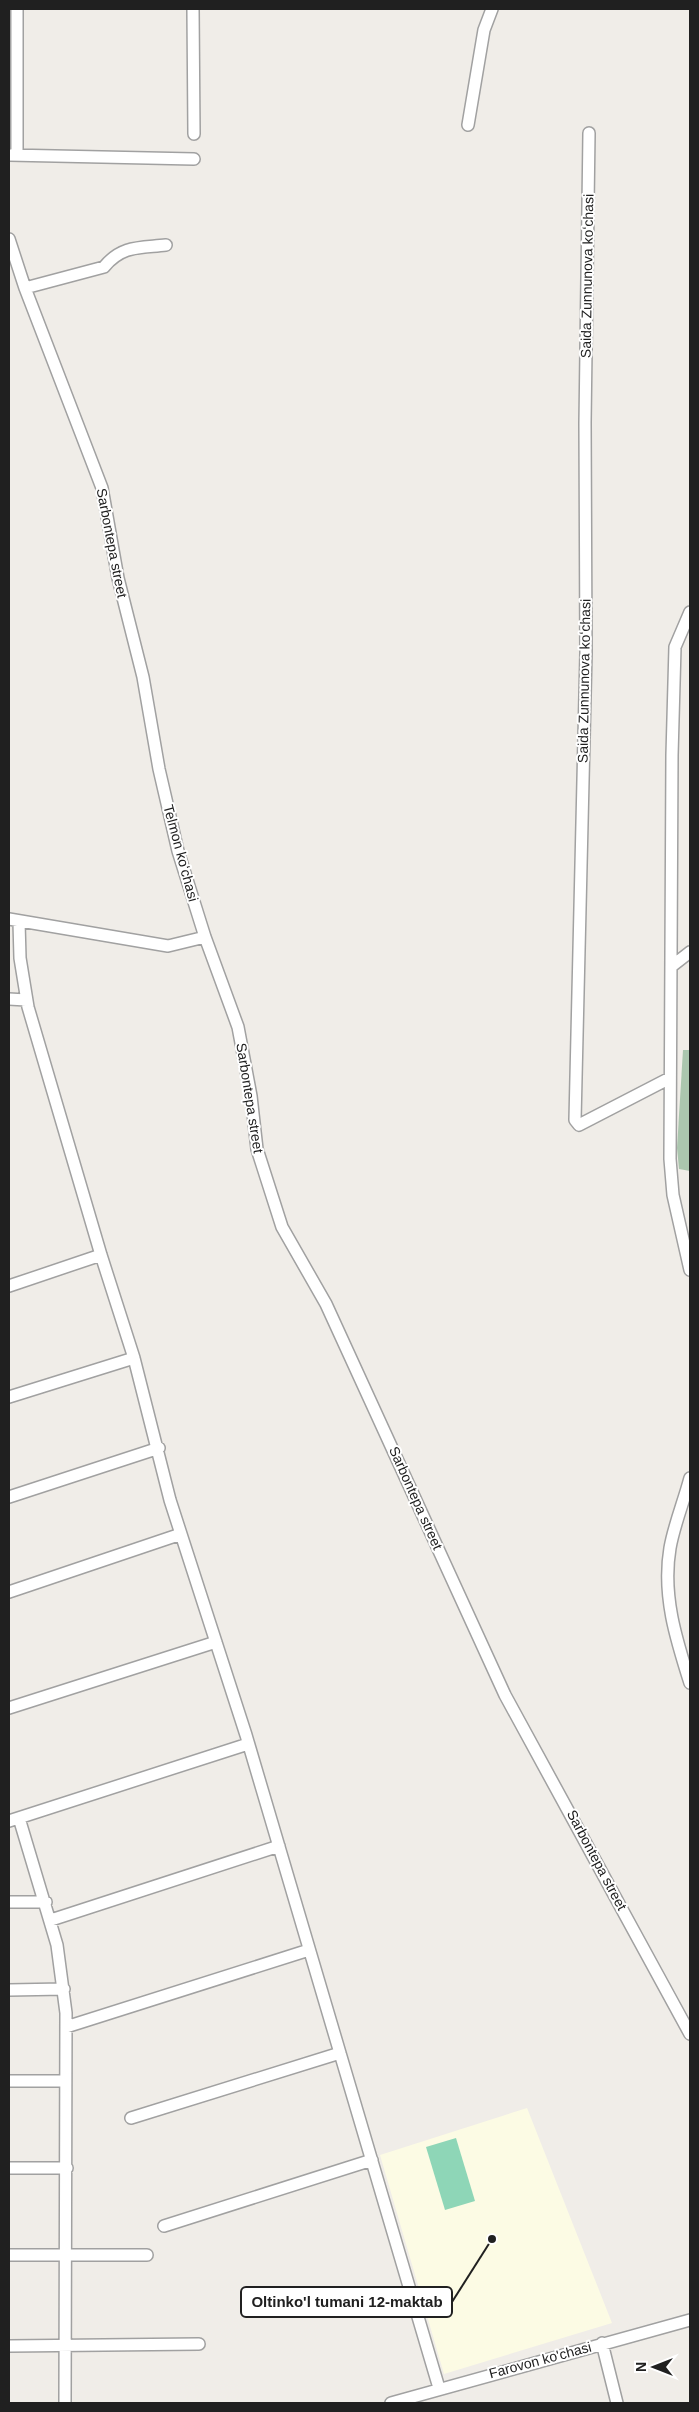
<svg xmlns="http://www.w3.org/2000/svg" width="699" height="2412" font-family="Arial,sans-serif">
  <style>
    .education { fill: #fcfbe4 }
    .cemetery { fill: #abc6ae }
    .pitch { fill: #8ed6b7 }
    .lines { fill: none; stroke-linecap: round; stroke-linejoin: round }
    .minor-casing { stroke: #a1a1a1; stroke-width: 14 }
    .minor { stroke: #fff; stroke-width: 11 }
    .labels { text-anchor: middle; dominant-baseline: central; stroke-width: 4; stroke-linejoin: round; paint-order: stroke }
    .street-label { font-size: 14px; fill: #202020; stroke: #fff }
    .leader { fill: none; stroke: #202020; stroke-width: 2 }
    .callout-dot { fill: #202020; stroke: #fff; stroke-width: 2 }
    .callout { fill: #fff; stroke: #202020; stroke-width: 2 }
    .callout-label { font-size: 15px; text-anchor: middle; font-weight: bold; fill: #202020 }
  </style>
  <rect width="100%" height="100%" fill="#f0ede8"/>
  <path class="education" d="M527,2108L612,2323L444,2374L380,2155Z"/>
  <path class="cemetery" d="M683,1050H690V1171L679,1169L677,1148Z"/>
  <path class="pitch" d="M456,2138L475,2201L445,2210L426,2147Z"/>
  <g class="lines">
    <g class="minor-casing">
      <path id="minor" d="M17,9V155
        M193,9L194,134
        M468,125L484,30L492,9
        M589,133L585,423L586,653L575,1120L579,1125L670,1078
        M9,155L194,159
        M9,239L25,288L102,488L118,578L143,677L159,769L178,851L205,937L238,1027L251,1096L257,1149L282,1227L326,1304L505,1695L690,2034
        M25,288L104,267C122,245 140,248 166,245
        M690,612L675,647L672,755L670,1159L673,1195L690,1270
        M9,919L168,946L205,937
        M19,922L20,958L28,1007L101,1255L134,1358L170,1500L246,1735L439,2388
        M672,966L690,952
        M9,999L26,1000
        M9,1286L101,1255
        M9,1397L134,1358
        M690,1478C684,1501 674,1525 670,1548C662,1595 676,1639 690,1683
        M9,1497L159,1448
        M9,1592L181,1534
        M9,1708L216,1642
        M19,1818L57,1945L66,2013L65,2403
        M9,1821L248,1744
        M9,1902H46
        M51,1920L279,1846
        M9,1990L64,1989
        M66,2027L309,1950
        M9,2081H65
        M131,2118L340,2053
        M9,2168H67
        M164,2226L372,2160
        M9,2255H147
        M602,2343L617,2403
        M9,2346L199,2344
        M391,2403L690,2320"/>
    </g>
    <use href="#minor" class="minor"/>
  </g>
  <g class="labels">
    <g class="street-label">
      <text transform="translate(587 276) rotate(-89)">Saida Zunnunova koʻchasi</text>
      <text transform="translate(112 543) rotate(79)">Sarbontepa street</text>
      <text transform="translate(584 681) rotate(-89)">Saida Zunnunova koʻchasi</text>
      <text transform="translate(181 853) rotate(75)">Telmon koʻchasi</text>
      <text transform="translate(250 1098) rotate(81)">Sarbontepa street</text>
      <text transform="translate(416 1498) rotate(66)">Sarbontepa street</text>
      <text transform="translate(597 1860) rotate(62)">Sarbontepa street</text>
      <text transform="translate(540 2360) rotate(-15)">Farovon ko'chasi</text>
    </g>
  </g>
  <path class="leader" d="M492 2239L452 2302"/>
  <circle class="callout-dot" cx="492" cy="2239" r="5"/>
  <rect class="callout" x="241" y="2287" width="211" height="30" rx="5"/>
  <g class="callout-label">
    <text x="347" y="2307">Oltinko'l tumani 12-maktab</text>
  </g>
  <rect width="699" height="2412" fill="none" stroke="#202020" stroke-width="20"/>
  <g transform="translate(654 2367) rotate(270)" stroke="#ffffff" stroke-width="4" paint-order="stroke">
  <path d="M0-4L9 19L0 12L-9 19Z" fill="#202020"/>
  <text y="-8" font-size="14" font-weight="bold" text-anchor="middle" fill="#202020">N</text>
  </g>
</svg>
